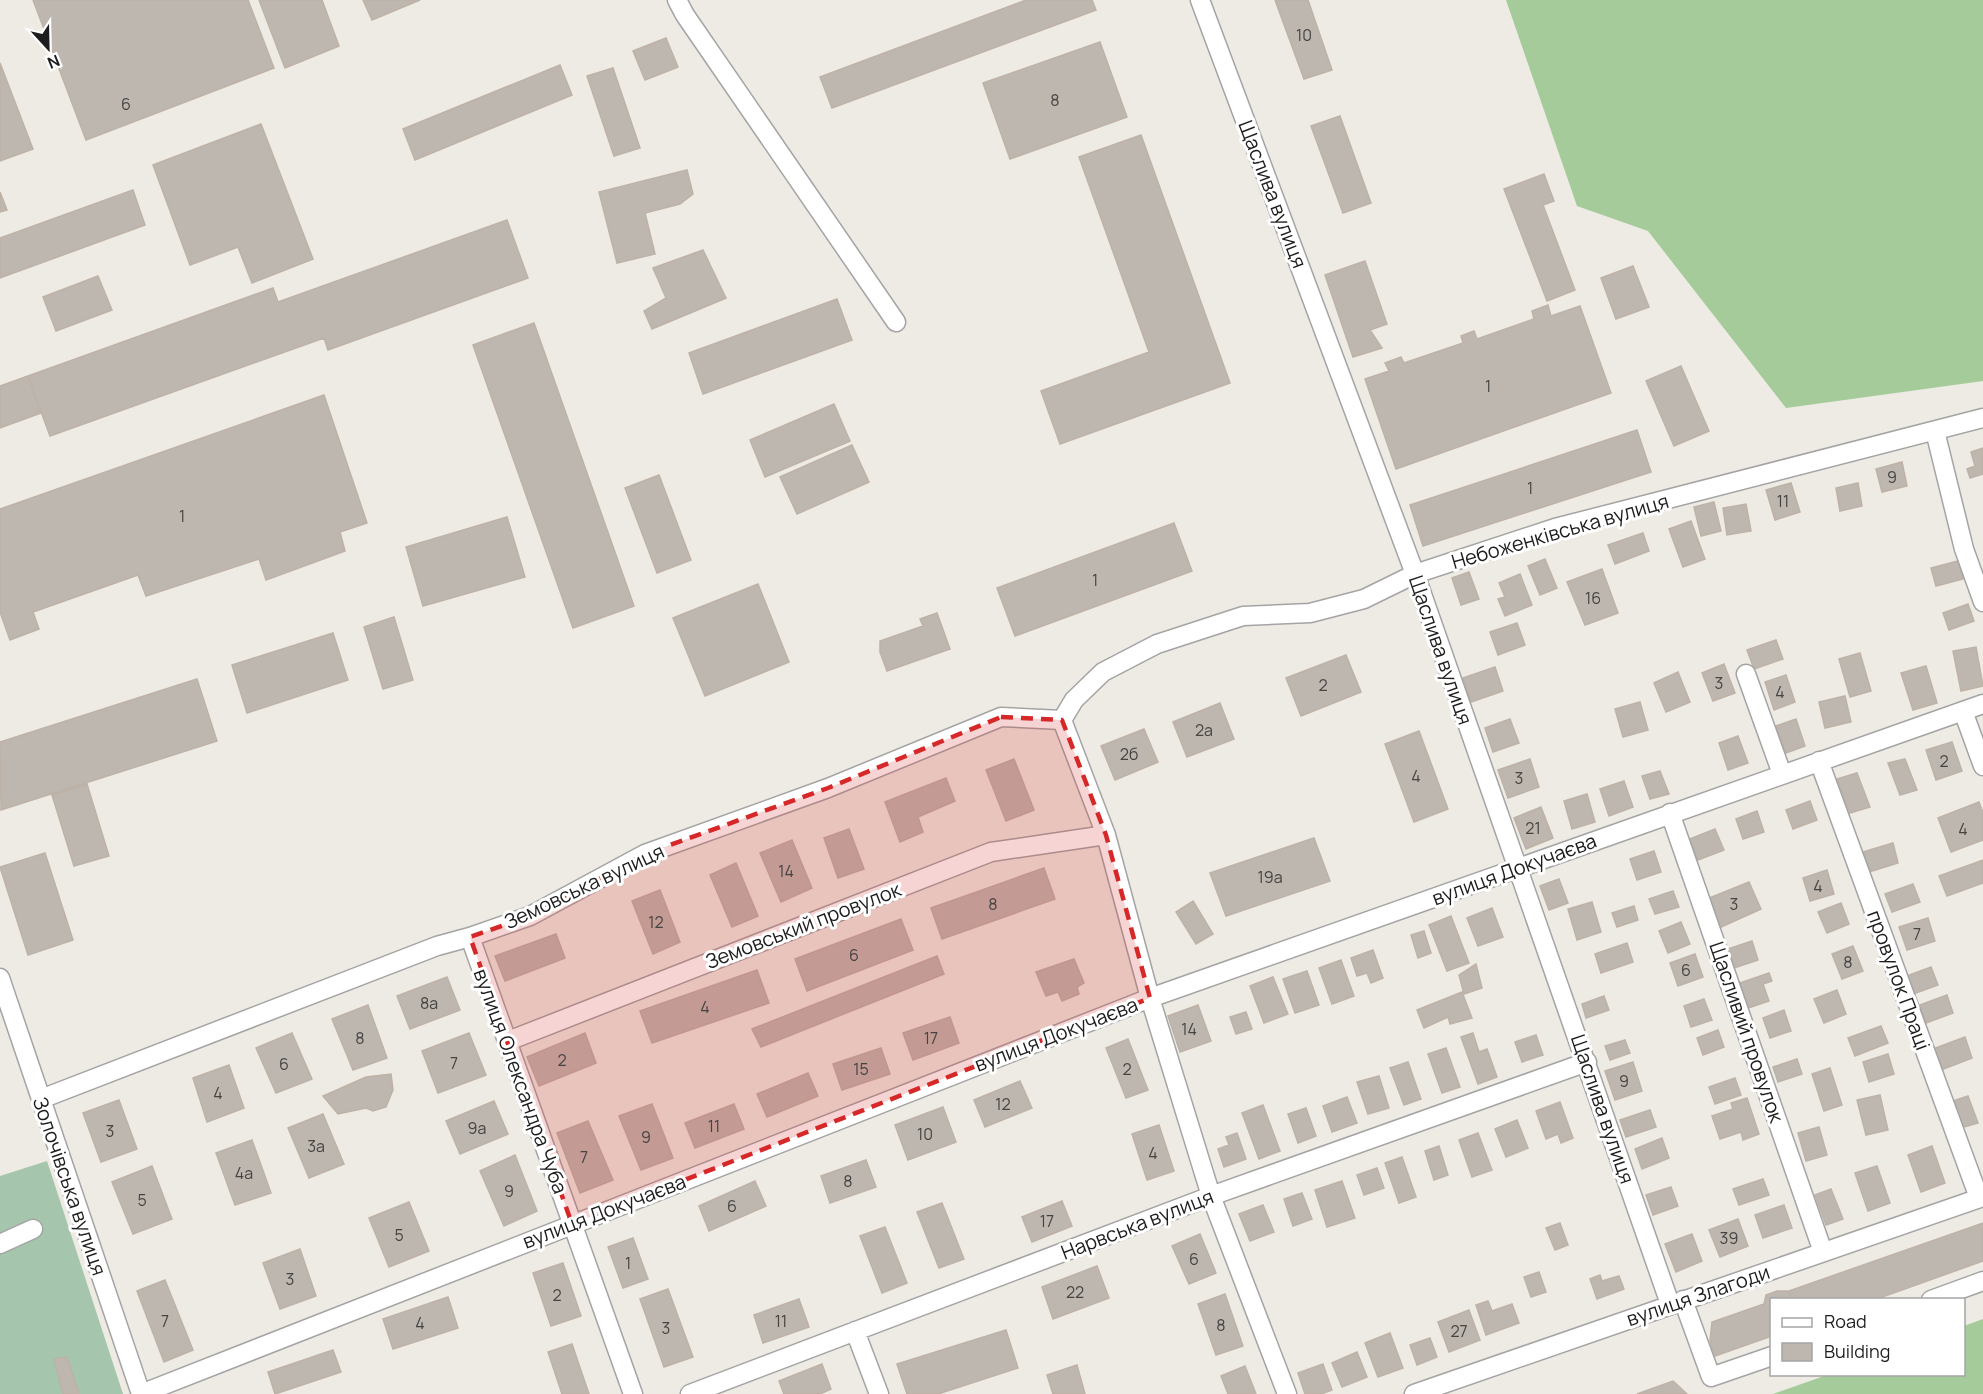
<svg xmlns="http://www.w3.org/2000/svg" width="1983" height="1394" font-family="Manrope,sans-serif">
  <style>
    .forest { fill: #a4cb99 }
    .cemetery { fill: #a5c5ac }
    .building { fill: #beb7b0; stroke: #beb2a6; stroke-width: 1.5 }
    .lines { fill: none; stroke-linecap: round; stroke-linejoin: round }
    .minor-casing { stroke: #a4a4a4; stroke-width: 21 }
    .minor { stroke: #fff; stroke-width: 18 }
    .marked { fill: #d62828; fill-opacity: 0.2; stroke: #d62828; stroke-width: 4.5; stroke-dasharray: 12 8; stroke-linejoin: round }
    .labels { text-anchor: middle; dominant-baseline: central; stroke-width: 6; stroke-linejoin: round; paint-order: stroke }
    .number-label { font-size: 16px; fill: #454442 }
    .street-label { font-size: 20px; fill: #1d1d1d; stroke: #fff }
  </style>
  <rect width="100%" height="100%" fill="#edebe3"/>
  <path class="forest" d="M1506,0H1983V381L1786,408L1648,231L1577,206Z
    M1983,1319V1394H1773L1827,1375L1964,1374V1326Z"/>
  <path class="cemetery" d="M47,1161L123,1394H0V1176Z"/>
  <path class="building" d="M33,0H248L274,68L86,140Z
    M259,0H322L339,46L285,68Z
    M363,0H420L372,20Z
    M1026,0H1092L1096,10L832,108L820,77Z
    M1275,0H1308L1332,70L1304,79Z
    M666,38L678,67L645,80L633,51Z
    M1100,42L1127,117L1010,159L983,83Z
    M0,63L33,149L0,161Z
    M560,65L572,95L415,160L403,129Z
    M613,68L640,148L614,156L587,76Z
    M1340,116L1371,203L1343,213L1311,126Z
    M261,124L313,259L252,283L238,247L190,265L153,165Z
    M1141,135L1230,383L1060,444L1041,391L1149,352L1079,157Z
    M687,170L693,194L680,204L645,213L655,254L617,263L599,192Z
    M1544,174L1554,201L1543,205L1575,290L1547,301L1504,189Z
    M133,190L145,225L0,278V238Z
    M0,192L7,210L0,212Z
    M507,220L528,278L328,350L324,338L50,436L28,376L273,288L278,302Z
    M703,250L726,298L652,329L644,311L666,298L653,268Z
    M1365,261L1387,324L1370,330L1382,348L1353,357L1325,275Z
    M1633,266L1649,307L1616,319L1601,278Z
    M98,276L112,310L56,331L43,297Z
    M837,299L852,340L703,394L689,353Z
    M1548,305L1551,316L1580,306L1611,393L1396,469L1365,379L1389,371L1385,363L1401,357L1404,363L1463,343L1461,336L1474,331L1477,339L1534,319L1532,311Z
    M534,323L634,606L573,628L473,345Z
    M1681,366L1709,431L1674,446L1646,381Z
    M28,376L41,413L0,428V386Z
    M324,395L367,523L340,532L345,551L266,580L259,559L146,596L138,575L33,612L39,629L10,640L0,612V509Z
    M834,404L850,441L765,477L750,440Z
    M1637,430L1651,472L1423,546L1410,505Z
    M852,445L869,482L797,514L780,477Z
    M1983,448V474L1970,478L1967,469L1975,466L1971,452Z
    M1902,462L1907,486L1882,492L1876,469Z
    M659,475L691,560L657,573L625,488Z
    M1791,483L1800,512L1775,520L1766,490Z
    M1858,483L1862,506L1840,511L1836,488Z
    M1714,502L1721,531L1701,536L1694,507Z
    M1746,504L1751,531L1727,535L1723,508Z
    M507,517L525,577L423,606L406,547Z
    M1691,521L1705,559L1683,567L1669,529Z
    M1174,523L1192,571L1015,636L997,588Z
    M1643,533L1649,551L1615,564L1608,545Z
    M1545,559L1557,588L1540,595L1528,566Z
    M1958,561L1963,579L1936,586L1931,568Z
    M1602,569L1618,613L1585,625L1567,582Z
    M1469,572L1479,599L1461,605L1452,578Z
    M1520,574L1532,605L1505,616L1498,599L1505,597L1499,583Z
    M758,584L789,662L705,696L673,618Z
    M1968,604L1974,621L1949,630L1943,613Z
    M937,613L950,649L887,671L880,652V641L923,626L920,619Z
    M394,617L413,680L383,689L364,627Z
    M1517,623L1525,645L1498,655L1490,632Z
    M333,633L348,680L247,713L232,665Z
    M1776,640L1783,659L1754,669L1747,650Z
    M1976,647L1983,686L1961,691L1953,651Z
    M1860,653L1871,691L1850,697L1839,659Z
    M1346,655L1361,692L1301,716L1286,678Z
    M1724,664L1735,693L1713,701L1702,673Z
    M1926,666L1937,703L1913,710L1901,673Z
    M1495,667L1503,691L1471,702L1463,678Z
    M1678,672L1690,702L1666,712L1654,683Z
    M1786,675L1795,702L1774,710L1765,682Z
    M197,679L217,741L1,810L0,742Z
    M1845,696L1851,722L1825,728L1819,702Z
    M1640,702L1648,730L1623,737L1615,709Z
    M1220,703L1234,739L1187,757L1173,722Z
    M1510,719L1519,743L1493,752L1485,728Z
    M1796,719L1805,746L1786,753L1776,726Z
    M1144,729L1158,762L1115,780L1101,746Z
    M1419,731L1448,809L1414,822L1385,744Z
    M1738,736L1748,763L1728,770L1719,743Z
    M1952,742L1962,771L1936,780L1926,750Z
    M1014,759L1034,810L1006,821L986,770Z
    M1530,759L1539,787L1508,798L1498,770Z
    M1905,759L1917,790L1900,795L1888,763Z
    M1660,771L1669,794L1650,799L1642,776Z
    M1857,773L1870,807L1850,813L1837,779Z
    M946,778L955,801L918,817L923,832L900,842L885,802Z
    M1624,781L1633,807L1609,816L1600,789Z
    M87,784L109,856L74,866L52,795Z
    M1587,794L1595,822L1572,829L1564,801Z
    M1810,801L1817,820L1793,829L1786,810Z
    M1979,802L1983,813V840L1951,852L1938,818Z
    M1541,807L1553,838L1526,849L1514,818Z
    M1757,811L1764,832L1743,839L1736,819Z
    M849,829L864,869L838,878L824,838Z
    M1715,829L1724,850L1698,860L1690,839Z
    M1314,838L1330,881L1226,916L1210,873Z
    M792,840L812,888L781,902L760,853Z
    M1893,843L1898,863L1869,872L1863,852Z
    M1654,851L1661,872L1637,880L1630,859Z
    M45,853L73,940L28,955L0,867Z
    M1983,860V883L1947,896L1939,876Z
    M736,863L758,916L732,927L710,875Z
    M1044,868L1055,899L942,939L931,908Z
    M1827,870L1834,894L1810,901L1803,878Z
    M1559,879L1568,903L1549,910L1540,886Z
    M1749,882L1761,909L1719,928L1707,899Z
    M1913,884L1920,902L1892,912L1885,894Z
    M660,890L680,942L653,954L632,901Z
    M1673,891L1679,907L1655,914L1649,899Z
    M1193,901L1213,934L1196,944L1176,912Z
    M1592,902L1601,932L1577,940L1568,909Z
    M1841,903L1849,924L1827,933L1818,912Z
    M1634,906L1638,920L1617,927L1612,913Z
    M1492,908L1503,937L1478,946L1467,918Z
    M1451,916L1469,963L1447,971L1429,925Z
    M1928,918L1935,941L1907,950L1899,927Z
    M901,919L913,950L807,991L795,959Z
    M1681,922L1690,944L1668,953L1659,931Z
    M1424,931L1431,953L1418,958L1411,935Z
    M556,934L565,958L505,981L495,956Z
    M1752,941L1758,960L1734,968L1728,949Z
    M1627,943L1633,962L1601,973L1595,954Z
    M1853,946L1863,971L1842,979L1832,954Z
    M1373,950L1383,978L1371,983L1367,973L1357,976L1351,958Z
    M1695,954L1703,977L1678,986L1670,963Z
    M937,956L944,974L761,1047L752,1029Z
    M1074,959L1084,983L1077,987L1079,994L1062,1001L1058,992L1046,996L1036,972Z
    M1341,960L1354,996L1332,1004L1319,968Z
    M1476,964L1482,988L1464,994L1459,975Z
    M1931,967L1938,985L1913,994L1907,976Z
    M757,970L769,1003L652,1043L640,1011Z
    M1307,971L1319,1005L1295,1013L1283,979Z
    M1769,973L1772,981L1763,984L1769,1001L1748,1008L1740,983Z
    M447,977L460,1010L410,1029L397,996Z
    M1273,977L1288,1014L1264,1023L1250,986Z
    M1837,990L1846,1014L1824,1023L1814,999Z
    M1462,992L1472,1018L1450,1024L1448,1017L1424,1028L1417,1010Z
    M1947,995L1953,1013L1926,1023L1920,1005Z
    M1604,996L1609,1010L1586,1018L1582,1004Z
    M1704,999L1712,1020L1691,1027L1684,1006Z
    M368,1005L387,1058L353,1070L332,1019Z
    M1198,1005L1211,1041L1180,1052L1168,1016Z
    M1784,1010L1791,1031L1770,1038L1763,1018Z
    M1246,1012L1252,1029L1236,1034L1230,1017Z
    M950,1017L959,1043L913,1060L903,1033Z
    M1881,1026L1888,1043L1855,1056L1848,1038Z
    M1718,1030L1724,1047L1703,1055L1697,1038Z
    M292,1033L312,1079L276,1093L256,1048Z
    M469,1033L486,1075L438,1093L422,1051Z
    M585,1033L596,1063L539,1086L527,1057Z
    M1473,1033L1479,1052L1487,1049L1497,1077L1478,1084L1461,1037Z
    M1536,1035L1543,1055L1522,1062L1515,1042Z
    M1965,1037L1972,1058L1941,1070L1933,1049Z
    M1128,1039L1148,1090L1126,1098L1106,1048Z
    M1625,1040L1630,1053L1610,1060L1605,1046Z
    M881,1048L890,1074L842,1090L833,1064Z
    M1446,1048L1460,1087L1442,1093L1428,1054Z
    M1888,1054L1894,1074L1869,1082L1863,1062Z
    M1797,1059L1802,1074L1778,1082L1773,1067Z
    M1408,1062L1421,1099L1404,1105L1390,1068Z
    M1633,1062L1642,1091L1615,1100L1605,1071Z
    M229,1065L244,1108L207,1122L193,1078Z
    M1830,1068L1842,1105L1824,1111L1812,1074Z
    M808,1073L818,1096L767,1117L757,1094Z
    M391,1074L393,1090L386,1107L373,1111L366,1108L338,1114L323,1096L366,1077Z
    M1379,1076L1389,1108L1368,1114L1357,1082Z
    M1735,1078L1741,1095L1715,1104L1709,1087Z
    M1020,1081L1032,1108L985,1127L974,1100Z
    M1880,1095L1888,1130L1866,1135L1857,1100Z
    M1968,1096L1978,1123L1960,1128L1950,1102Z
    M1347,1097L1357,1123L1332,1132L1323,1106Z
    M1747,1098L1759,1134L1743,1140L1741,1132L1720,1139L1712,1116L1733,1109L1731,1103Z
    M119,1100L137,1149L101,1162L83,1113Z
    M494,1101L508,1134L460,1154L446,1121Z
    M1560,1102L1573,1138L1561,1143L1558,1134L1546,1139L1536,1111Z
    M652,1104L673,1158L641,1170L619,1116Z
    M734,1104L744,1129L695,1148L685,1123Z
    M1263,1105L1280,1151L1259,1159L1242,1113Z
    M943,1107L956,1142L908,1160L895,1125Z
    M1306,1108L1316,1136L1298,1143L1288,1114Z
    M1650,1110L1656,1127L1626,1137L1620,1120Z
    M323,1114L344,1164L309,1178L288,1128Z
    M1517,1120L1528,1148L1506,1157L1495,1129Z
    M588,1121L613,1180L580,1193L557,1133Z
    M1159,1125L1174,1171L1147,1180L1132,1134Z
    M1819,1127L1827,1155L1806,1161L1798,1133Z
    M1237,1133L1246,1159L1224,1167L1218,1149L1229,1145L1226,1137Z
    M1478,1133L1492,1170L1472,1177L1459,1140Z
    M1662,1138L1669,1158L1642,1169L1635,1149Z
    M252,1140L271,1193L235,1205L216,1153Z
    M1439,1146L1448,1175L1434,1180L1425,1151Z
    M1932,1146L1945,1183L1921,1192L1908,1155Z
    M515,1155L537,1211L504,1226L480,1171Z
    M1402,1157L1416,1197L1399,1203L1385,1163Z
    M866,1160L876,1187L830,1203L821,1176Z
    M152,1166L172,1219L133,1234L112,1182Z
    M1877,1166L1890,1203L1868,1211L1855,1173Z
    M1377,1168L1384,1188L1364,1195L1357,1175Z
    M1763,1179L1769,1195L1739,1205L1733,1189Z
    M755,1181L766,1206L709,1231L699,1206Z
    M1342,1181L1355,1218L1327,1227L1315,1190Z
    M1671,1187L1678,1206L1653,1215L1646,1195Z
    M1831,1189L1843,1219L1826,1225L1815,1195Z
    M1302,1193L1312,1219L1293,1226L1284,1199Z
    M1062,1201L1072,1226L1032,1242L1022,1217Z
    M409,1202L429,1251L389,1267L369,1218Z
    M942,1203L964,1259L939,1268L917,1212Z
    M1263,1205L1274,1232L1250,1241L1239,1214Z
    M1784,1205L1792,1228L1763,1238L1755,1215Z
    M1738,1219L1748,1246L1720,1257L1709,1230Z
    M1560,1223L1568,1245L1555,1250L1546,1228Z
    M1983,1223V1261L1874,1300H1792L1789,1291Z
    M885,1227L907,1283L882,1293L860,1236Z
    M1200,1234L1216,1273L1189,1284L1172,1246Z
    M1692,1234L1702,1261L1676,1272L1665,1244Z
    M633,1238L648,1279L623,1288L608,1247Z
    M300,1249L316,1296L280,1309L263,1263Z
    M563,1263L581,1316L551,1326L533,1273Z
    M1097,1266L1109,1298L1053,1319L1042,1287Z
    M1539,1272L1546,1292L1531,1297L1524,1277Z
    M1600,1275L1602,1281L1619,1276L1624,1289L1597,1299L1590,1279Z
    M165,1280L193,1350L164,1362L137,1291Z
    M668,1289L693,1357L664,1367L640,1299Z
    M1777,1291H1789L1792,1300H1772V1336L1715,1356L1710,1341L1712,1322L1764,1304L1766,1295Z
    M1225,1294L1243,1346L1216,1355L1198,1304Z
    M448,1297L458,1328L393,1349L383,1319Z
    M799,1299L809,1327L763,1343L754,1315Z
    M1488,1301L1492,1311L1512,1304L1519,1323L1486,1335L1476,1305Z
    M1469,1310L1480,1340L1449,1352L1438,1322Z
    M1006,1330L1018,1368L938,1394H907L897,1364Z
    M1390,1333L1403,1368L1378,1377L1365,1343Z
    M1430,1338L1437,1357L1417,1365L1410,1345Z
    M572,1344L589,1394H562L548,1352Z
    M333,1350L341,1372L275,1394L268,1372Z
    M1357,1352L1367,1377L1342,1387L1332,1363Z
    M67,1357L79,1394H63L54,1359Z
    M822,1364L831,1389L820,1394H784L779,1381Z
    M1323,1364L1332,1390L1321,1394H1305L1298,1373Z
    M1077,1365L1085,1394H1053L1047,1375Z
    M1245,1366L1256,1394H1228L1221,1376Z
    M1673,1381L1687,1394H1637Z"/>
  <g class="lines">
    <g class="minor-casing">
      <path id="minor" d="M677,0L685,15L896,322
        M1200,0L1415,574L1670,1304
        M1935,431L1964,549L1983,602
        M1746,674L1782,774
        M1963,711L1983,766
        M1062,720L1074,700L1103,672L1157,644L1243,616L1310,613L1364,599L1415,574L1555,528L1983,418
        M1062,720L1106,835L1150,998L1211,1196L1287,1394
        M1819,761L1979,1198
        M1670,813L1823,1252
        M470,937L633,1394
        M0,978L141,1394
        M508,1041L991,852L1106,835
        M41,1099L437,946L470,937L530,916L645,854L828,788L1001,717L1062,720
        M0,1244L33,1229
        M1683,1300L1711,1377L1772,1356
        M1931,1300L1983,1281
        M855,1331L879,1394
        M141,1394L1150,998L1983,704
        M690,1394L1211,1196L1587,1062
        M1414,1394L1983,1197"/>
    </g>
    <use href="#minor" class="minor"/>
  </g>
  <path class="marked" d="M1001,717L1062,720L1106,835L1150,998L572,1224L470,937L530,916L645,854L828,788Z"/>
  <g class="labels">
    <g class="number-label">
      <text x="1304" y="35">10</text>
      <text x="1055" y="100">8</text>
      <text x="126" y="104">6</text>
      <text x="1488" y="386">1</text>
      <text x="1892" y="477">9</text>
      <text x="1530" y="488">1</text>
      <text x="1783" y="501">11</text>
      <text x="182" y="516">1</text>
      <text x="1095" y="580">1</text>
      <text x="1593" y="598">16</text>
      <text x="1719" y="683">3</text>
      <text x="1323" y="685">2</text>
      <text x="1780" y="692">4</text>
      <text x="1204" y="730">2а</text>
      <text x="1129" y="754">2б</text>
      <text x="1944" y="761">2</text>
      <text x="1416" y="776">4</text>
      <text x="1519" y="778">3</text>
      <text x="1533" y="828">21</text>
      <text x="1963" y="829">4</text>
      <text x="786" y="871">14</text>
      <text x="1270" y="877">19а</text>
      <text x="1818" y="886">4</text>
      <text x="993" y="904">8</text>
      <text x="1734" y="904">3</text>
      <text x="656" y="922">12</text>
      <text x="1917" y="934">7</text>
      <text x="854" y="955">6</text>
      <text x="1848" y="962">8</text>
      <text x="1686" y="970">6</text>
      <text x="429" y="1003">8а</text>
      <text x="705" y="1007">4</text>
      <text x="1189" y="1029">14</text>
      <text x="360" y="1038">8</text>
      <text x="931" y="1038">17</text>
      <text x="562" y="1060">2</text>
      <text x="454" y="1063">7</text>
      <text x="284" y="1064">6</text>
      <text x="861" y="1069">15</text>
      <text x="1127" y="1069">2</text>
      <text x="1624" y="1081">9</text>
      <text x="218" y="1093">4</text>
      <text x="1003" y="1104">12</text>
      <text x="714" y="1126">11</text>
      <text x="477" y="1128">9а</text>
      <text x="110" y="1131">3</text>
      <text x="925" y="1134">10</text>
      <text x="646" y="1137">9</text>
      <text x="316" y="1146">3а</text>
      <text x="1153" y="1153">4</text>
      <text x="584" y="1157">7</text>
      <text x="244" y="1173">4а</text>
      <text x="848" y="1181">8</text>
      <text x="509" y="1191">9</text>
      <text x="142" y="1200">5</text>
      <text x="732" y="1206">6</text>
      <text x="1047" y="1221">17</text>
      <text x="399" y="1235">5</text>
      <text x="1729" y="1238">39</text>
      <text x="1194" y="1259">6</text>
      <text x="628" y="1263">1</text>
      <text x="290" y="1279">3</text>
      <text x="1075" y="1292">22</text>
      <text x="557" y="1295">2</text>
      <text x="165" y="1321">7</text>
      <text x="781" y="1321">11</text>
      <text x="420" y="1323">4</text>
      <text x="1221" y="1325">8</text>
      <text x="666" y="1328">3</text>
      <text x="1459" y="1331">27</text>
    </g>
    <g class="street-label">
      <text transform="translate(1273 194) rotate(69)">Щаслива вулиця</text>
      <text transform="translate(1560 531) rotate(-16)">Небоженківська вулиця</text>
      <text transform="translate(1441 650) rotate(71)">Щаслива вулиця</text>
      <text transform="translate(1514 869) rotate(-20)">вулиця Докучаєва</text>
      <text transform="translate(584 886) rotate(-25)">Земовська вулиця</text>
      <text transform="translate(803 925) rotate(-21)">Земовський провулок</text>
      <text transform="translate(1899 980) rotate(70)">провулок Праці</text>
      <text transform="translate(1747 1032) rotate(71)">Щасливий провулок</text>
      <text transform="translate(1056 1034) rotate(-21)">вулиця Докучаєва</text>
      <text transform="translate(521 1081) rotate(70)">вулиця Олександра Чуба</text>
      <text transform="translate(1603 1109) rotate(71)">Щаслива вулиця</text>
      <text transform="translate(70 1186) rotate(71)">Золочівська вулиця</text>
      <text transform="translate(604 1211) rotate(-21)">вулиця Докучаєва</text>
      <text transform="translate(1137 1224) rotate(-21)">Нарвська вулиця</text>
      <text transform="translate(1698 1295) rotate(-19)">вулиця Злагоди</text>
    </g>
  </g>
  <rect x="1770" y="1298" width="195" height="78" fill="#ffffff" stroke="#a5a5a5" stroke-width="1.5"/>
  <rect x="1782" y="1318" width="30" height="9" fill="#ffffff" stroke="#a5a5a5" stroke-width="1.5"/>
  <text x="1824" y="1328" font-size="18" fill="#1d1d1d">Road</text>
  <rect x="1782" y="1343" width="30" height="18" fill="#beb7b0" stroke="#a5a5a5" stroke-width="1.5"/>
  <text x="1824" y="1358" font-size="18" fill="#1d1d1d">Building</text>
  <g transform="translate(48 48) rotate(158)" stroke="#ffffff" stroke-width="4.5" paint-order="stroke">
  <path d="M0-4.5L10 22L0 15L-10 22Z" fill="#1d1d1d"/>
  <text y="-9" font-size="16" font-weight="bold" text-anchor="middle" fill="#1d1d1d">N</text>
  </g>
</svg>
